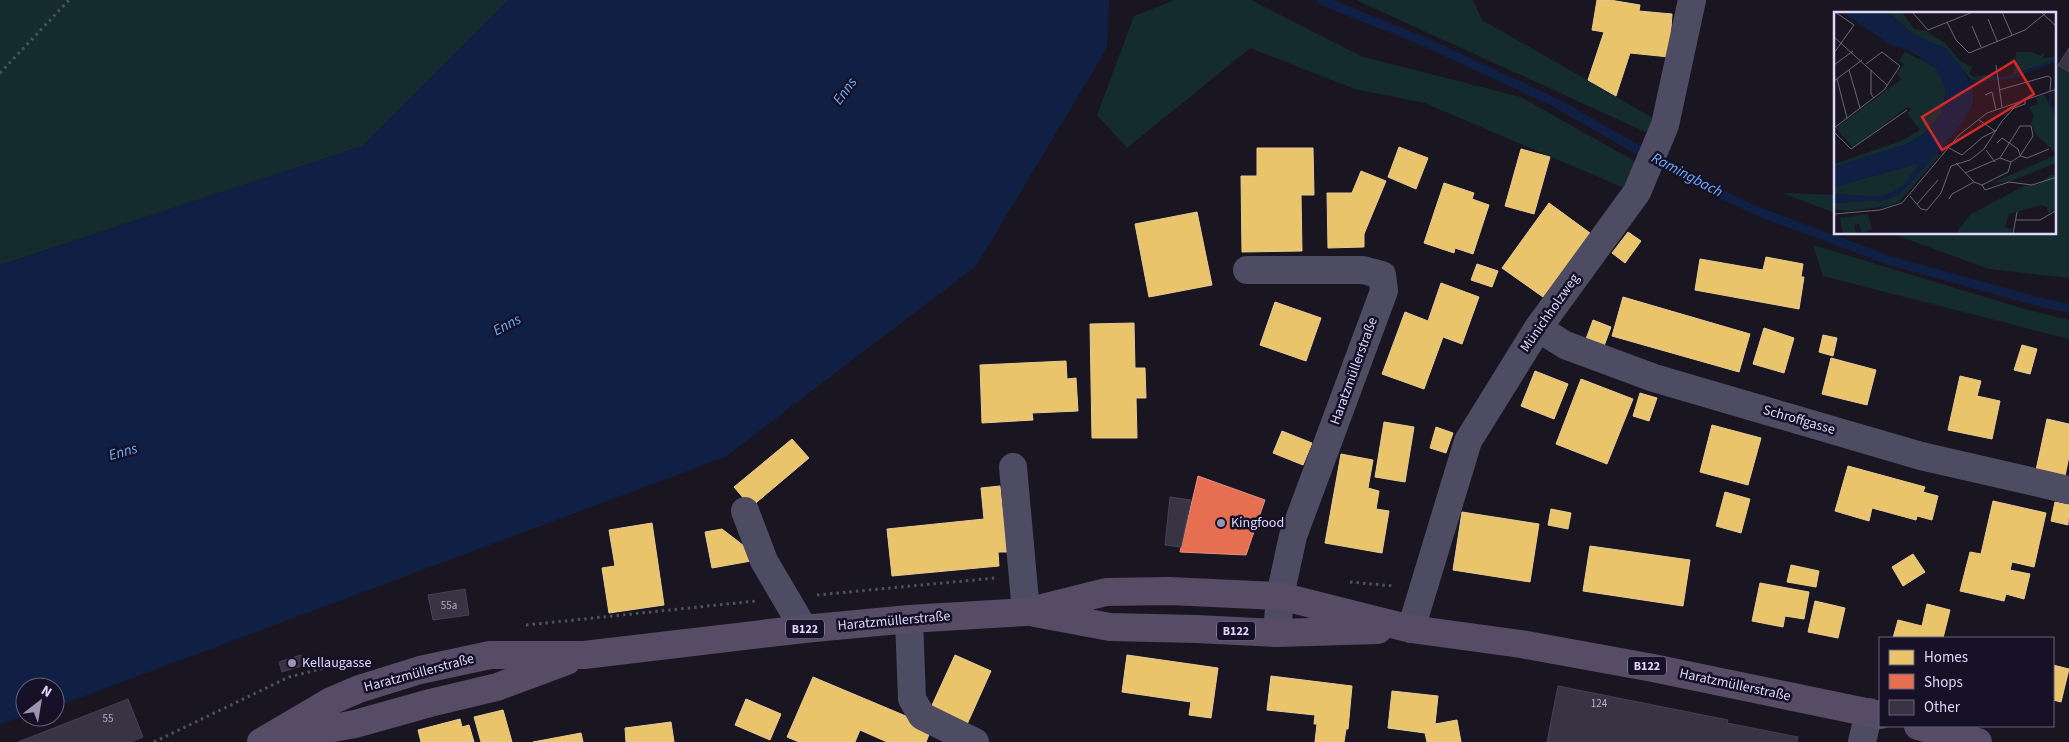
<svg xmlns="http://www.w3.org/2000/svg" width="2069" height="742" font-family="'Source Sans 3',sans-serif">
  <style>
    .green { fill: #152c2f }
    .water { fill: #102045 }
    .homes { fill: #e9c46a; stroke: #e6ca96 }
    .shops { fill: #e76f51; stroke: #e48e85 }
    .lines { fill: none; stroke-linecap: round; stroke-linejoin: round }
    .stream { stroke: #102045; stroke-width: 9 }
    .building { fill: #383444; stroke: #464155 }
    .path { stroke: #495362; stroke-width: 3; stroke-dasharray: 2.5 4; stroke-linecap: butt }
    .minor { stroke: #4e4c62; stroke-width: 28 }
    .major { stroke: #564c66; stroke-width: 28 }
    .poi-dot { fill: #9994b0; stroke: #161127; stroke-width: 2 }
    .labels { text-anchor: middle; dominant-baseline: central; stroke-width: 5; stroke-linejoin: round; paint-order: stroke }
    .number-label { font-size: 11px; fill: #b4afcf }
    .shield { fill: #161127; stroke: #a29cbd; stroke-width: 1 }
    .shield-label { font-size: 12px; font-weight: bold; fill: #ded8fd }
    .street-label { font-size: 14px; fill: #ded8fd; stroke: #161127 }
    .poi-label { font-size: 14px; fill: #ded8fd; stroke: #161127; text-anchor: start }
    .water-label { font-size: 15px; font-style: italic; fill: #6baff9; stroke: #161127 }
    .inset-river { fill: none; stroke: #102045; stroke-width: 2.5 }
    .inset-road { fill: none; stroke: #68647a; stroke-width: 1 }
    .view { fill: #d62828; fill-opacity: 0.15; stroke: #d62828; stroke-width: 2.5 }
    .inset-edge { fill: none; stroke: #ded8fd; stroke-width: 2.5 }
  </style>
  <rect width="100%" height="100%" fill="#191622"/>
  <path class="green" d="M0,0H508L362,146L0,265Z
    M1175,0H1251L1363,57L1521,97L1636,162L1624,188L1425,103L1355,89L1250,48L1127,148L1097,115L1134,16Z
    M1356,0H1473L1482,20L1653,118L1648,133Z
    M2069,47V278L1989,269L1893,234H2055V70Z
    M1782,193L1835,195V213Z
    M1813,245L2021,308L2069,320V339L1823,276Z"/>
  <path class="water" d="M508,0H1109L1107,48L976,266L725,457L82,697L55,706V687H25V716L0,724V265L362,146Z"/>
  <path class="homes" d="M1597,0H1610L1640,5L1639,11L1672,14L1669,57L1630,53L1616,96L1588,80L1604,32L1592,30Z
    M1399,147L1428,158L1416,189L1388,177Z
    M1257,148H1313L1314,195H1301L1302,251L1242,252L1241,176H1257Z
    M1521,149L1550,157L1534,214L1505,206Z
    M1361,171L1386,181L1364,234V247L1328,248L1327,193H1352Z
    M1444,183L1474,193L1472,199L1489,205L1473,254L1455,248L1454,253L1424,243Z
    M1549,203L1590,233L1543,297L1502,268Z
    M1197,212L1212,285L1149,297L1135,224Z
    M1628,232L1641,241L1625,263L1612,253Z
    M1766,257L1803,264L1801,277H1804L1799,309L1695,290L1700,259L1763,270Z
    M1477,264L1498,271L1492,287L1471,280Z
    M1441,283L1479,297L1462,344L1443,337L1424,389L1382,374L1405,312L1428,321Z
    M1623,297L1750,334L1739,372L1612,336Z
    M1275,302L1321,318L1306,361L1260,345Z
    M1593,320L1611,327L1604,346L1586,339Z
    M1134,323L1135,368H1145L1146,398H1136L1137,438H1092L1090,324Z
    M1764,328L1794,338L1784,373L1753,364Z
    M1823,335L1837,338L1833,356L1819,352Z
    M2022,345L2037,349L2030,374L2014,370Z
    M1831,358L1876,370L1867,405L1822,394Z
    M1066,361L1067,379L1076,378L1078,411L1032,413L1033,420L982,423L980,365Z
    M1535,371L1568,384L1554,419L1521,406Z
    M1960,376L1981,381L1977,396L2000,401L1992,439L1948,430Z
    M1581,379L1633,399L1607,464L1556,444Z
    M1640,393L1657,398L1649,421L1633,416Z
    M2047,419L2069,424V456L2065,476L2036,470Z
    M1384,422L1414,427L1405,482L1375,477Z
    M1712,425L1761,438L1748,485L1700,472Z
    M1436,427L1453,433L1446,453L1430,448Z
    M1282,431L1312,443L1303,465L1273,453Z
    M792,439L809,458L751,507L734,487Z
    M1341,454L1373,460L1368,488L1379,491L1376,509L1389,511L1382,553L1325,543Z
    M1848,466L1925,487L1923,492L1938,496L1932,520L1917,516L1916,520L1872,508L1869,521L1835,511Z
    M1000,486L1007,552H998L999,566L892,576L887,529L984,519L981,488Z
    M1725,492L1750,499L1741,533L1716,526Z
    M1993,501L2046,513L2034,567L2012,562L2010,570L2030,574L2024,599L2006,594L2004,601L1960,591L1970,552L1981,554Z
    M2055,502L2069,505L2068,525L2051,521Z
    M1551,509L1571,513L1568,529L1548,525Z
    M1462,512L1539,524L1530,582L1453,570Z
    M652,523L664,605L609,613L602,568L615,566L609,530Z
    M722,529L748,549L751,561L712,568L705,532Z
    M1590,546L1690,560L1683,606L1583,591Z
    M1913,554L1925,572L1903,586L1892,567Z
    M1791,565L1819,571L1816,587L1787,582Z
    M1760,583L1809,592L1804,619L1785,616L1783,627L1752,621Z
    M1815,601L1845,608L1838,638L1808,632Z
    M1927,604L1950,610L1943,638H1893L1898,620L1922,626Z
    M955,655L991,671L964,731L928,714Z
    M1127,655L1218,668L1211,718L1189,715L1191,702L1122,692Z
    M2053,665L2069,669L2061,702L2053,700Z
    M1271,676L1352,686L1348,729H1346L1344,742H1315L1317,724H1314L1315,715L1267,710Z
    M813,677L932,727L926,742H887L860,730L855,742H799L787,737Z
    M1392,691L1438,696L1435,724L1457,720L1461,742H1427L1425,733L1388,728Z
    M746,699L781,714L770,740L735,725Z
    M503,710L512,742H481L474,717Z
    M460,719L462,727L469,725L474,742H421L418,730Z
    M671,722L674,742H626L625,728Z
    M581,733L583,742H533Z"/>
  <path class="shops" d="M1198,476L1265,500L1246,555L1180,552Z"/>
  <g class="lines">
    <path class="stream" d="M1321,0L1425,42L1556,103L1689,179L1757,211L1888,260L2043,303L2069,308"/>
  </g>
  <path class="building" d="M2069,48V72L2058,65Z
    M1170,497L1191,500L1181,547L1165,545Z
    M465,589L469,615L433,620L428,595Z
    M301,655L305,665L282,672L279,662Z
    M1558,686L1728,720L1727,723L1798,737L1797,742H1547Z
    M128,699L143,737L131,742H18Z"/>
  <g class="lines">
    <path class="path" d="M0,73L69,0
      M1350,582L1394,586
      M817,595L995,578
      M526,625L756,601
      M154,742L289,677L341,664"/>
    <path class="minor" d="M1247,270H1363L1382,275L1384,291L1293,536L1280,596L1277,633
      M1538,328L1565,345L1654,378L1921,456L2069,490
      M1013,467L1026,612
      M745,511L764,561L804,629
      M909,619L912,699L922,716L975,742
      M1411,629L1468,441L1538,328L1637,192L1665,125L1692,0
      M1862,742L1869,712"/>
    <path class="major" d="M1035,613L1110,627L1196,629L1277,633L1378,630
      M1918,726L1978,742
      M283,737L355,724L430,703L497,687L567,661
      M261,742L331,701L359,689L420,670L490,655H584L804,629L909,619L1026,612L1106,592L1169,591L1280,596L1411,629L1521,644L1653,668L1880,715"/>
  </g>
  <g class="poi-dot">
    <circle cx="1221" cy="523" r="5"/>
    <circle cx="292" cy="663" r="5"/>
  </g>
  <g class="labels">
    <g class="number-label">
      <text x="449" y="605">55a</text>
      <text x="1599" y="703">124</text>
      <text x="108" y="718">55</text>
    </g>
    <g class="shield">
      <rect x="786" y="619.5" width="38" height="19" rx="4"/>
      <rect x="1217" y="621.5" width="38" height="19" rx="4"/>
      <rect x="1628" y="656.5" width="38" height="19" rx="4"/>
    </g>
    <g class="shield-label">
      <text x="805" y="629">B122</text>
      <text x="1236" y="631">B122</text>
      <text x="1647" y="666">B122</text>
    </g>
    <g class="street-label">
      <text transform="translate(1550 313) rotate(-55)">Münichholzweg</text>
      <text transform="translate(1354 371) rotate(-70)">Haratzmüllerstraße</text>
      <text transform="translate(1799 420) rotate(16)">Schroffgasse</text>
      <text transform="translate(894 621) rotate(-5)">Haratzmüllerstraße</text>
      <text transform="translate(419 673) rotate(-15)">Haratzmüllerstraße</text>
      <text transform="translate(1735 685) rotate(12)">Haratzmüllerstraße</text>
    </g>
    <g class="poi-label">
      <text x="1231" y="523">Kingfood</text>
      <text x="302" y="663">Kellaugasse</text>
    </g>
    <g class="water-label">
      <text transform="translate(845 91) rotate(-54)">Enns</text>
      <text transform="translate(1687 175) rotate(28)">Ramingbach</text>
      <text transform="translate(507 325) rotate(-28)">Enns</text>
      <text transform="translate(123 452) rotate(-16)">Enns</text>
    </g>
  </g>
  <g transform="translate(1834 12)">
    <rect width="222" height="222" fill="#191622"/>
    <path d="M54,0H68L80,17L92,19L111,31L126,49L138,55L135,62L140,65L151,63L165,66L138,69L111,36L80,23ZM211,39L209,46L221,45L222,47L173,65L180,61L182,40H198L207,44ZM71,40L101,55L105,61L112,78L108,101L91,121L73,132L0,155V152L67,129L86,118L73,101L78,97L73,95L19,136L2,116L68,67L63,62L70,52L65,49ZM210,83L222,104V142L202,122L197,112L200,103L195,95L204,92L202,86ZM103,141L106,143L65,190L54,194L16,199L0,197V191L50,188L64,183ZM222,143V151L177,169L158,171ZM86,151L70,173L57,181L44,185L0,182V175ZM216,163H222V196L214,202L213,195L207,193L175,202L171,215L178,217L177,222H124V218L137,202L190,174L205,172ZM34,202L38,217L28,221L25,212L20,213L22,222H9L6,206Z" fill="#152c2f"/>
    <path d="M8,0H53L80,23L111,36L125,51L139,77V90L132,105L110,134L75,173L64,183L50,188L0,191V182L44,185L57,181L70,173L86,151L0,175V155L73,132L91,121L108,101L112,78L101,55L76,39L55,32Z" fill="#102045"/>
    <path class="inset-river" d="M135,70L179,65L223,48M217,81L216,93L223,100"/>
    <path class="inset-road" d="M78,0L94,18L139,0M168,0L178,23M207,0L223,15M154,7L163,29M113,10L122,28L135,41L191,18L213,0M138,14L147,35M0,25L53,73M0,41L20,13L1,0M0,53L19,39M162,53L168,95M15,58L26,96M37,58V82L40,86M3,67L13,106M0,69L28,48M165,78L214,64L217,66L216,79M151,83L158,80L162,98M145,108L161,119M0,116L50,78L66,54L48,40L32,52M0,120L17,137L73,98M163,131L168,126L184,137L186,143M115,136L128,143L149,125L163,118M152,138L161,150M186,144L193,146L215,137M122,151L140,170L148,173L174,160L177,150M131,161L166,146L186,114H197L199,124L186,144L177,150L166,146M148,173L151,178L175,170L198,173L223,165M76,184L87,197L93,198L107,181L117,154L136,148L150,137L168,109L180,96L191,92V87M115,187L118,182L140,170M83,192L104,168M0,202L46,198L68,191L125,123L153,101L223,77M182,208H206L223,198M179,222L183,200"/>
    <path class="view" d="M180,49L200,82L108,138L88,105Z"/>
    <rect width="222" height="222" class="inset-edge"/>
  </g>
  <rect x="1879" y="637" width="175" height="90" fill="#161127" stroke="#66617d"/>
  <rect x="1889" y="650" width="25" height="15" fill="#e9c46a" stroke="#66617d"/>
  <text x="1924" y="662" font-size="15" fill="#ded8fd">Homes</text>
  <rect x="1889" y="674" width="25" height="15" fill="#e76f51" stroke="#66617d"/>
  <text x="1924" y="687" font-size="15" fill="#ded8fd">Shops</text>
  <rect x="1889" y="700" width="25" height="15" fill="#383444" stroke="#66617d"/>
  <text x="1924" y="712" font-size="15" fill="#ded8fd">Other</text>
  <g transform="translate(40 702) rotate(31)"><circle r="24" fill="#161127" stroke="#66617d"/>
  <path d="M0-4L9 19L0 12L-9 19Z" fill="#9994b0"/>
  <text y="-8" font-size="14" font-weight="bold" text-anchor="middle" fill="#ded8fd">N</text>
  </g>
</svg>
